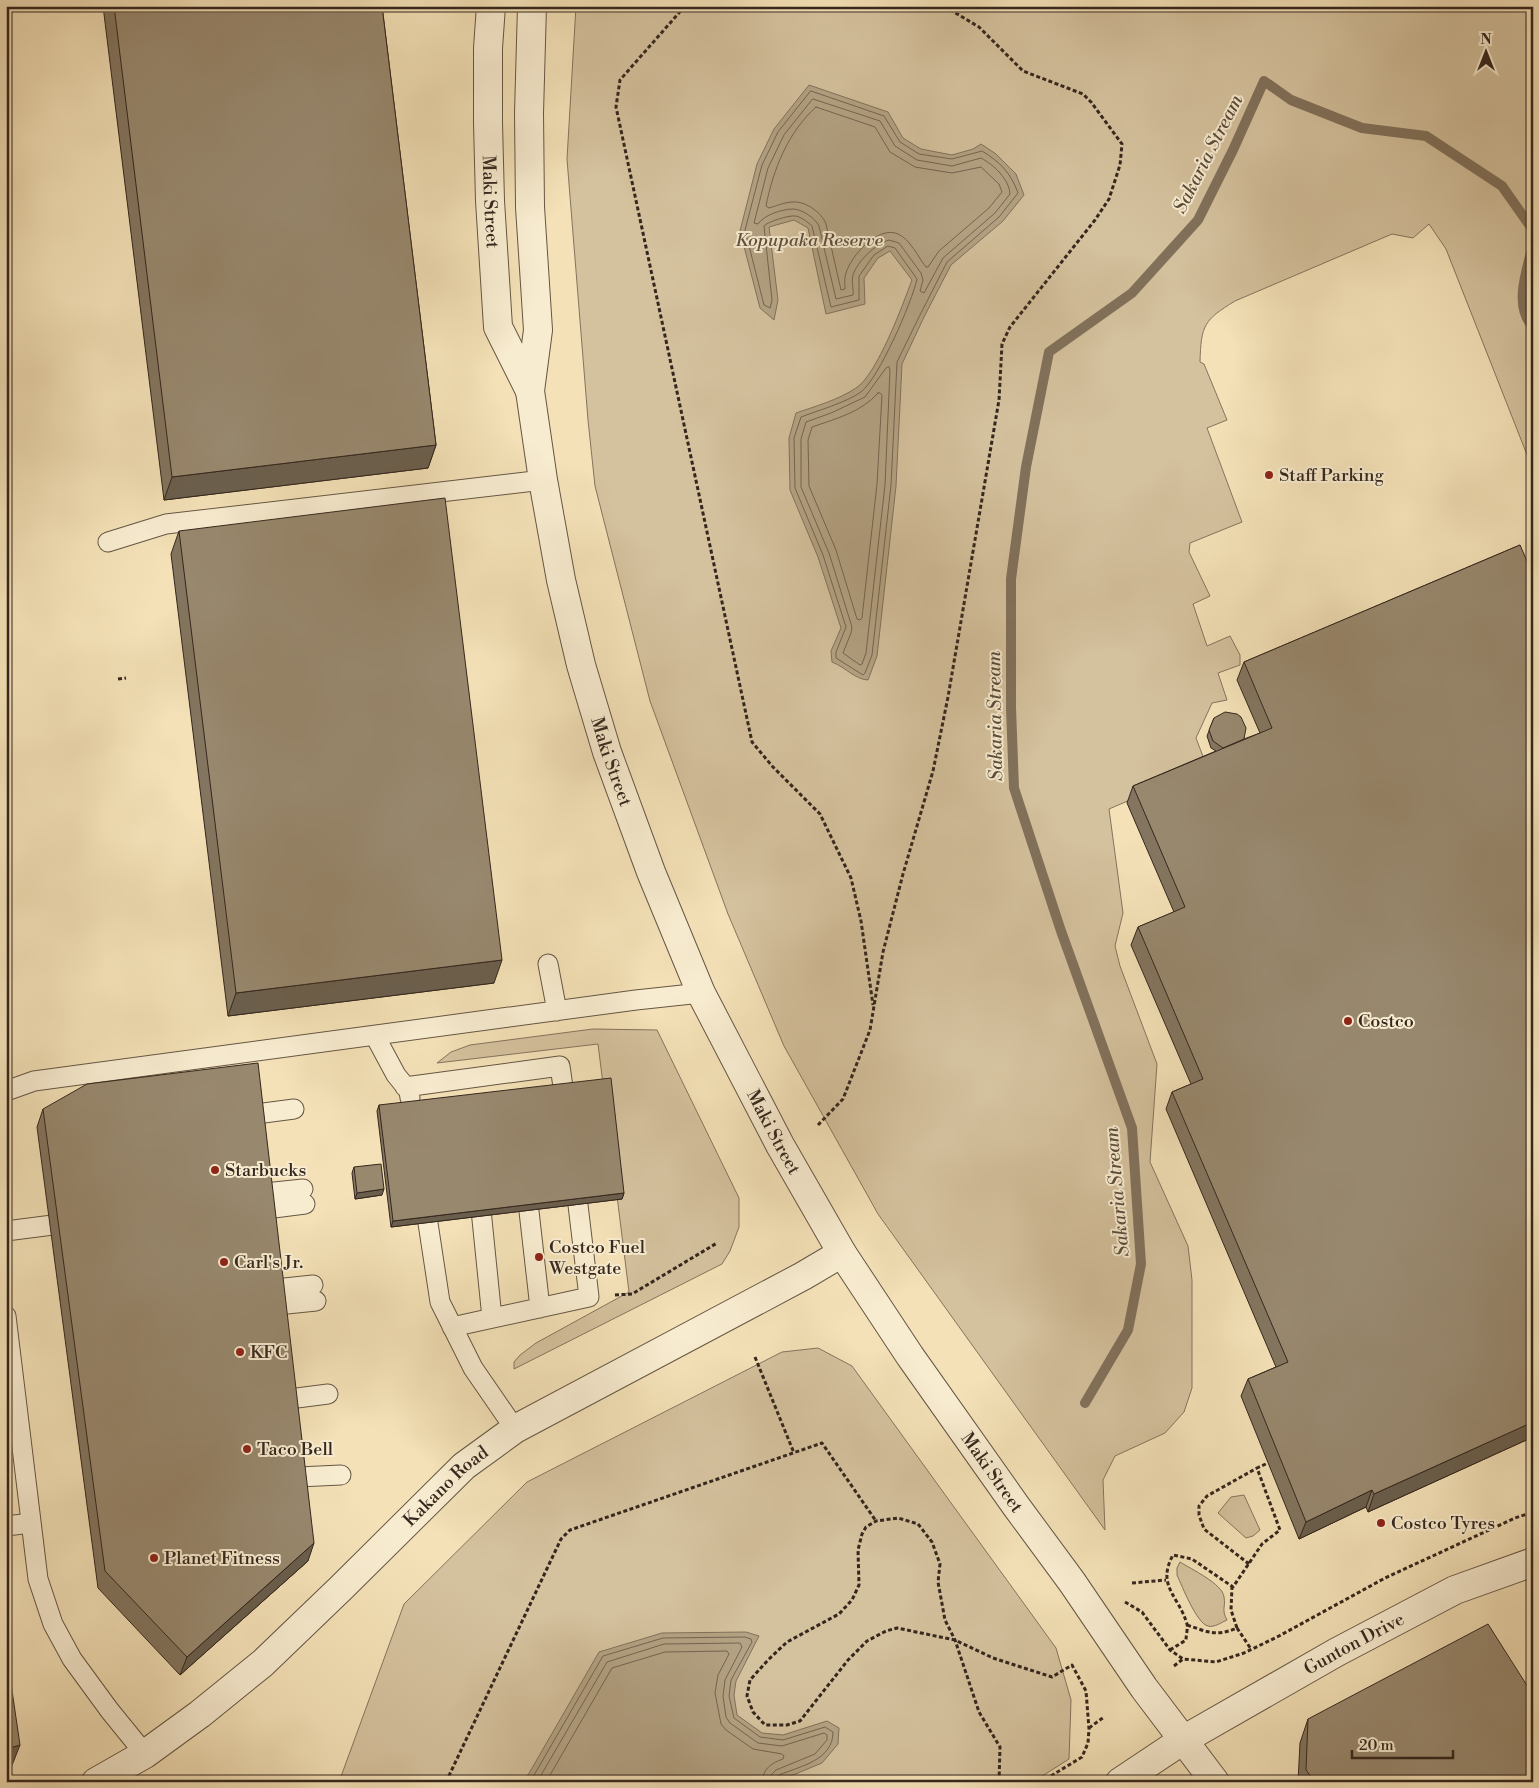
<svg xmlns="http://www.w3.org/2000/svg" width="1539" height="1788" font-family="'Libre Bodoni',serif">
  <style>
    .green { fill: #d4c19d; stroke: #84745e }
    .water { fill: #b3a283; stroke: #81715b }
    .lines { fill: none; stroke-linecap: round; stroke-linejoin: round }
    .shore { stroke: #746450; stroke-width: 1 }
    .stream { stroke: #81715b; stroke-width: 10 }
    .service-casing { stroke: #655644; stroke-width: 21 }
    .minor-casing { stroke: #655644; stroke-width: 30 }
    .tertiary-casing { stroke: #655644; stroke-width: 30 }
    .path { stroke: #35271e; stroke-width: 3; stroke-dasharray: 4 2.5; stroke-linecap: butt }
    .service { stroke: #f8ecd0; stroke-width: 19 }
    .minor { stroke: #f8ecd0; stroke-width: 28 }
    .tertiary { stroke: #f8ecd0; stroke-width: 28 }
    .wall { fill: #83755f; stroke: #35271e }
    .shaded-wall { fill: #6a5f4d; stroke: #35271e }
    .building { fill: #98886e; stroke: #35271e }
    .poi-dot { fill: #8f2418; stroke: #f8ecd0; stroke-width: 2 }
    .labels { text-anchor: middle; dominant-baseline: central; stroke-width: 4; stroke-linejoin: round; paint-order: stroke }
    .street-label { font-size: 18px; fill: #35271e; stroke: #f8ecd0 }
    .park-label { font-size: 18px; font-style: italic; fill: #5d4e3e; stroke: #f8ecd0 }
    .poi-label { font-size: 18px; fill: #35271e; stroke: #f8ecd0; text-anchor: start }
    .water-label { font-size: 19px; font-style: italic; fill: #5b4c3c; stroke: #f8ecd0 }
  </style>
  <rect width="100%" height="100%" fill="#f4e1b7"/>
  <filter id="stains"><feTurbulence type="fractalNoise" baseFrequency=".004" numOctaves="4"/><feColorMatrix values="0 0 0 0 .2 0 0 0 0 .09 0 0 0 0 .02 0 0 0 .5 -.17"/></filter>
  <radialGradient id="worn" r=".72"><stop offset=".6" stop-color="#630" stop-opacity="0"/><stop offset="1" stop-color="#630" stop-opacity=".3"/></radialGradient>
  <path class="green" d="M576,6H1533V470L1446,249L1429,224L1413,238L1392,234L1235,301C1204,320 1201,325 1200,362L1204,364L1227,420L1207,428L1242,522L1190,543L1189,552L1210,596L1193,604L1207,646L1230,636L1240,655V665L1218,673L1227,700L1212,703L1196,738L1207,767L1109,809L1123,913L1115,946L1120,966L1157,1064L1150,1162L1188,1246L1192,1280V1388L1184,1412L1165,1433L1115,1456L1103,1480L1105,1530L878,1214L784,1046L728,914L650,701L595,486L588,420L567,159Z
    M593,1029L657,1030L739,1198V1227L730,1251L722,1264L514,1369V1362L520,1355L536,1343L629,1292L598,1044L437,1063L451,1052L470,1045Z
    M818,1348L852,1366L1056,1648L1071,1700L1069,1759L1033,1782H339L404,1604L527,1482L782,1352Z
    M1244,1495L1260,1530L1253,1536L1246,1538L1218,1513L1231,1497Z
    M1180,1562C1191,1569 1223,1584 1224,1597C1226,1607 1221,1609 1227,1620C1222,1622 1214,1628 1208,1626C1197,1624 1182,1586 1177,1575V1568Z"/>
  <path class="water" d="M809,85L888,112L903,138L921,149L952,155L973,149L981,144L996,154L1016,174L1024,195L1003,221L951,265L924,317L902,364L896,486L877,656L868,680C854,679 847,668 832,662L831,651L841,628L818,557L790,490L789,438L796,413C816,406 838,400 856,388C877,375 903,304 912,280L890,251L878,258L864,278L865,304L826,314L808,228L794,220L769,227L778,300L774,320L760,308L740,231L757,164L774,129Z
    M746,1632L759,1636L736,1681L734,1695L737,1715L762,1733L783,1735L827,1721L839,1728L838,1744L822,1763L776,1782H524L599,1652L662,1633Z"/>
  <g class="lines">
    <path class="shore" d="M811,91L884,116L900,142L919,154L952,159L982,151C1000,162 1011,173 1018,193L999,217L947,262L920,315L897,362L891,485L872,655L865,673L863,675L836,658V652L846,627L823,555L795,488L794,438L801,417C819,410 845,403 861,392C879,378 912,302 917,279L895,248L888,246L874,255L859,276V300L831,307L812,226C809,223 800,216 795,216C789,215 767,222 764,226L772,300L770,308L764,305L745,230L762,165L778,132Z
      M813,99L880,121L895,146L917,160L952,166L981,158C994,165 1009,179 1010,194L995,213L943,258L924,293L920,291L923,280L921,273L899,243L889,240C875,244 857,262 853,275C851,282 854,289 853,295L836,299L819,226C815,218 802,209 793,209C782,209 764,215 758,224L754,223L768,168L784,135Z
      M816,107L875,127L890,152L915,167L952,173L981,167L999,184L1002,192L989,208L939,251L928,267H926C918,257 910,239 898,234C878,225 851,256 846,273C844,278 845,283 845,289L841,290L826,224C822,213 806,201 793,202C785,202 776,206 769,208L766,206C773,170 788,132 816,107Z
      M889,367L890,370L885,485L866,653L862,664L860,665L843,653L851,633L852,627L829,553L801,487V439L806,422L831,413L865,397L886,368Z
      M878,393H880L882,395L877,484L862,618L860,620L857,619L836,550L809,486L808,440L812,427C835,419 862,412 878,393Z
      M530,1782L603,1656L663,1638L745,1637L751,1639L752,1642L731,1680L729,1696L734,1718L760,1737L783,1740L825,1727L833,1732C833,1760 801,1766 779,1775L776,1782
      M537,1782L607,1662L664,1644L740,1643L742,1647L725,1680L723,1696L726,1717L730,1723L758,1743L782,1746L824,1733L827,1735V1740L815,1754L776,1770L771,1775L770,1782
      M546,1782L612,1668L665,1652L727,1651L729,1654L718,1675L715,1693L721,1724L726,1730L753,1749L782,1754L784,1756L783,1759C772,1763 763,1768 762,1782"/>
    <path class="stream" d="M1533,245C1527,270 1513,306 1533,327
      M1085,1403L1128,1330L1141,1264L1132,1128L1061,931L1014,788L1011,708V579L1026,467L1049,352L1132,293L1198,220L1233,150L1264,81L1291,100L1362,128L1426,136L1502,186L1533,230"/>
    <g class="service-casing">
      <path id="service" d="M108,542L166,524L543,480
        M548,964L557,1011
        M375,1036L396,1075L409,1091L410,1098
        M405,1087L560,1066L566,1108
        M6,1091L34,1081L636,1000L701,993
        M256,1114L294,1109
        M526,1185L540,1308
        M479,1190L492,1318
        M265,1193L303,1189
        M424,1197L440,1302L473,1368L515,1429
        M266,1209L305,1204
        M6,1231L76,1222
        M275,1289L313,1285
        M277,1305L316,1301
        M6,1316L38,1579L53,1624L72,1659L110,1711L145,1754
        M452,1327L589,1297L575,1180
        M289,1399L328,1394
        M298,1477L341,1475
        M6,1526L31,1523"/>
    </g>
    <g class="minor-casing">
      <g id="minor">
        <path id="s1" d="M96,1782L145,1754L200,1714L263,1663L341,1588L464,1466L515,1429L803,1276L842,1253"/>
        <path id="s2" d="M1120,1782L1183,1740L1337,1652L1455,1590L1533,1562"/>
      </g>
    </g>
    <g class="tertiary-casing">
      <g id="tertiary">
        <path id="s3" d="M491,6L488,48V123L490,201L498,327L530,391"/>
        <path id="s4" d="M532,6L529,113L530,207L538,330L530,391L543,480L561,580L581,665L607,752L651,872L701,993L780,1145L842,1253L910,1356L1016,1506L1072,1582L1144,1688L1215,1782"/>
      </g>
    </g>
    <path class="path" d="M685,6L620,80L616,107L752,742L773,767L820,814L851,878L861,921L873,1005
      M118,679L126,678
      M818,1125L843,1099L870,1030L883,952L903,874L933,771L948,697L999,400L1002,344L1010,327L1095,220L1109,199L1120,165L1122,144L1091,102L1083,94L1023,71L979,27L944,6
      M615,1295L632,1294L717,1243
      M755,1357L794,1453
      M1249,1564L1204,1529L1199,1515V1506L1207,1496L1257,1468
      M1132,1583L1166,1580
      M1125,1602L1142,1612L1170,1650L1183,1659L1216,1662L1244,1653L1279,1636L1385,1578L1515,1518L1533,1512
      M1187,1625C1208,1632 1216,1637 1237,1628L1231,1610L1232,1587
      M1237,1628L1251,1649
      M1170,1650L1186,1640C1186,1635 1188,1629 1187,1624C1179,1596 1156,1586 1173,1555L1192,1559L1233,1587L1262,1544L1280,1530L1257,1468L1268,1463
      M1174,1666L1183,1659
      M1089,1728L1104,1717
      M446,1782L561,1539L570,1530L822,1443L876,1521
      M999,1782L1000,1747L979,1712L955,1640L945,1620L938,1582L940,1564L932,1542L918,1524L898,1518L876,1521L866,1527L862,1534L858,1550L859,1585L852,1600L839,1614L787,1642L768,1660L750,1680L747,1696L753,1712L765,1725H787L800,1721L848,1660L867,1641L886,1631L897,1628L955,1640L993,1658L1052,1677L1072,1665L1086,1691L1089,1729L1088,1743L1082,1757L1041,1782"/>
    <use href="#service" class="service"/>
    <use href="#minor" class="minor"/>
    <use href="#tertiary" class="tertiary"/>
  </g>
  <path class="wall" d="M103,6H382L436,445L428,468L164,500Z
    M179,531L494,983L228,1016L171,554Z
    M1520,545L1533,1437L1368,1512L1366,1507L1299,1539L1241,1396L1248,1379L1276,1367L1166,1109L1172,1092L1191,1084L1131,945L1138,927L1174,912L1127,803L1133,786L1216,751L1211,748L1207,736L1214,718L1244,739L1260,733L1237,680L1244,662Z
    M379,1105L624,1193L622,1199L391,1227L377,1111Z
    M43,1109L308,1561L180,1675L98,1588L37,1127Z
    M354,1167L382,1195L355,1199L352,1173Z
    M1308,1719L1533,1782H1298L1300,1743Z"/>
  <path class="shaded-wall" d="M436,445L428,468L164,500L172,477Z
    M502,960L494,983L228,1016L236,993Z
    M384,1189L382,1195L355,1199L357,1193Z
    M624,1193L622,1199L391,1227L393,1221Z
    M1533,1422V1437L1368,1512L1374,1494Z
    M1372,1490L1366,1507L1299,1539L1306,1522Z
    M314,1543L308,1561L180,1675L187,1657Z
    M20,1745L11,1768L6,1769V1749Z
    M1533,1772V1782H1516Z"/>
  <path class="building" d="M114,6H382L436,445L172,477Z
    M445,498L502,960L236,993L179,531Z
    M1520,545L1533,575V1422L1374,1494L1372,1490L1306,1522L1248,1379L1288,1362L1172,1092L1203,1079L1138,927L1185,907L1133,786L1272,728L1244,662Z
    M1225,712L1237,714L1241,717L1246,728L1244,739L1223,748L1213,741L1209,730L1214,718Z
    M258,1063L314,1543L187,1657L105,1571L43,1109L87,1084Z
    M611,1078L624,1193L393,1221L379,1105Z
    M381,1164L384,1189L357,1193L354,1167Z
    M1488,1624L1533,1695V1772L1516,1782H1315L1306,1770L1308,1719Z
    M6,1650L20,1745L6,1749Z"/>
  <g class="poi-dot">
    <circle cx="1269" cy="475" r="5"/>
    <circle cx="1348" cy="1021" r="5"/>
    <circle cx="215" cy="1170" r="5"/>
    <circle cx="539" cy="1257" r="5"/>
    <circle cx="224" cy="1262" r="5"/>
    <circle cx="240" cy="1352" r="5"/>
    <circle cx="247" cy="1449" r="5"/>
    <circle cx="1381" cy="1523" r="5"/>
    <circle cx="154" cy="1558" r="5"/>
  </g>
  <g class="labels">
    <g class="street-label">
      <text stroke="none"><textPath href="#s3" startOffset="196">Maki Street</textPath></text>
      <text stroke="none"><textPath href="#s4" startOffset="766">Maki Street</textPath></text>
      <text stroke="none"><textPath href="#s4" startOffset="1171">Maki Street</textPath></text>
      <text stroke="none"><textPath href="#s4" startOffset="1576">Maki Street</textPath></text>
      <text stroke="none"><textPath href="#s1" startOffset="460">Kakano Road</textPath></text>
      <text stroke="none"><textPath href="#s2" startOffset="272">Gunton Drive</textPath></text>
    </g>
    <g class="park-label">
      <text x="809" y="240">Kopupaka Reserve</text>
    </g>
    <g class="poi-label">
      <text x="1279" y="475">Staff Parking</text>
      <text x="1358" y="1021">Costco</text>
      <text x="225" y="1170">Starbucks</text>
      <text x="549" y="1247">Costco Fuel<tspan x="549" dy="21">Westgate</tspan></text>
      <text x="234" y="1262">Carl's Jr.</text>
      <text x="250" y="1352">KFC</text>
      <text x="257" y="1449">Taco Bell</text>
      <text x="1391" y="1523">Costco Tyres</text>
      <text x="164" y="1558">Planet Fitness</text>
    </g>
    <g class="water-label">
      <text transform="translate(1208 154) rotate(-63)">Sakaria Stream</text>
      <text transform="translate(995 716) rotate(-91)">Sakaria Stream</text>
      <text transform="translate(1117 1192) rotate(-95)">Sakaria Stream</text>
    </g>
  </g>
  <rect width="1539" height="1788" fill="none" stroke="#f4e1b7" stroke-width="25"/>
  <rect x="8" y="8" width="1524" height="1773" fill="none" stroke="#35271e" stroke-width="2.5"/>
  <rect x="12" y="12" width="1514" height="1763" fill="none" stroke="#35271e"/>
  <g transform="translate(1486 52)" stroke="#f8ecd0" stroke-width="4" paint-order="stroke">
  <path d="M0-4L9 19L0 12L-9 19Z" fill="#35271e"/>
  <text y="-8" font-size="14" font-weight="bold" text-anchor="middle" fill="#35271e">N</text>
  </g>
  <path d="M1352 1750v8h101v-8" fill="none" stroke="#35271e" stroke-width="2.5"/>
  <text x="1359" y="1750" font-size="15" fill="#35271e" stroke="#f8ecd0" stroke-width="4" paint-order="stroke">20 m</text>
  <rect width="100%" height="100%" filter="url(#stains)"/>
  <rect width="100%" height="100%" fill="url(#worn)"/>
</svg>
